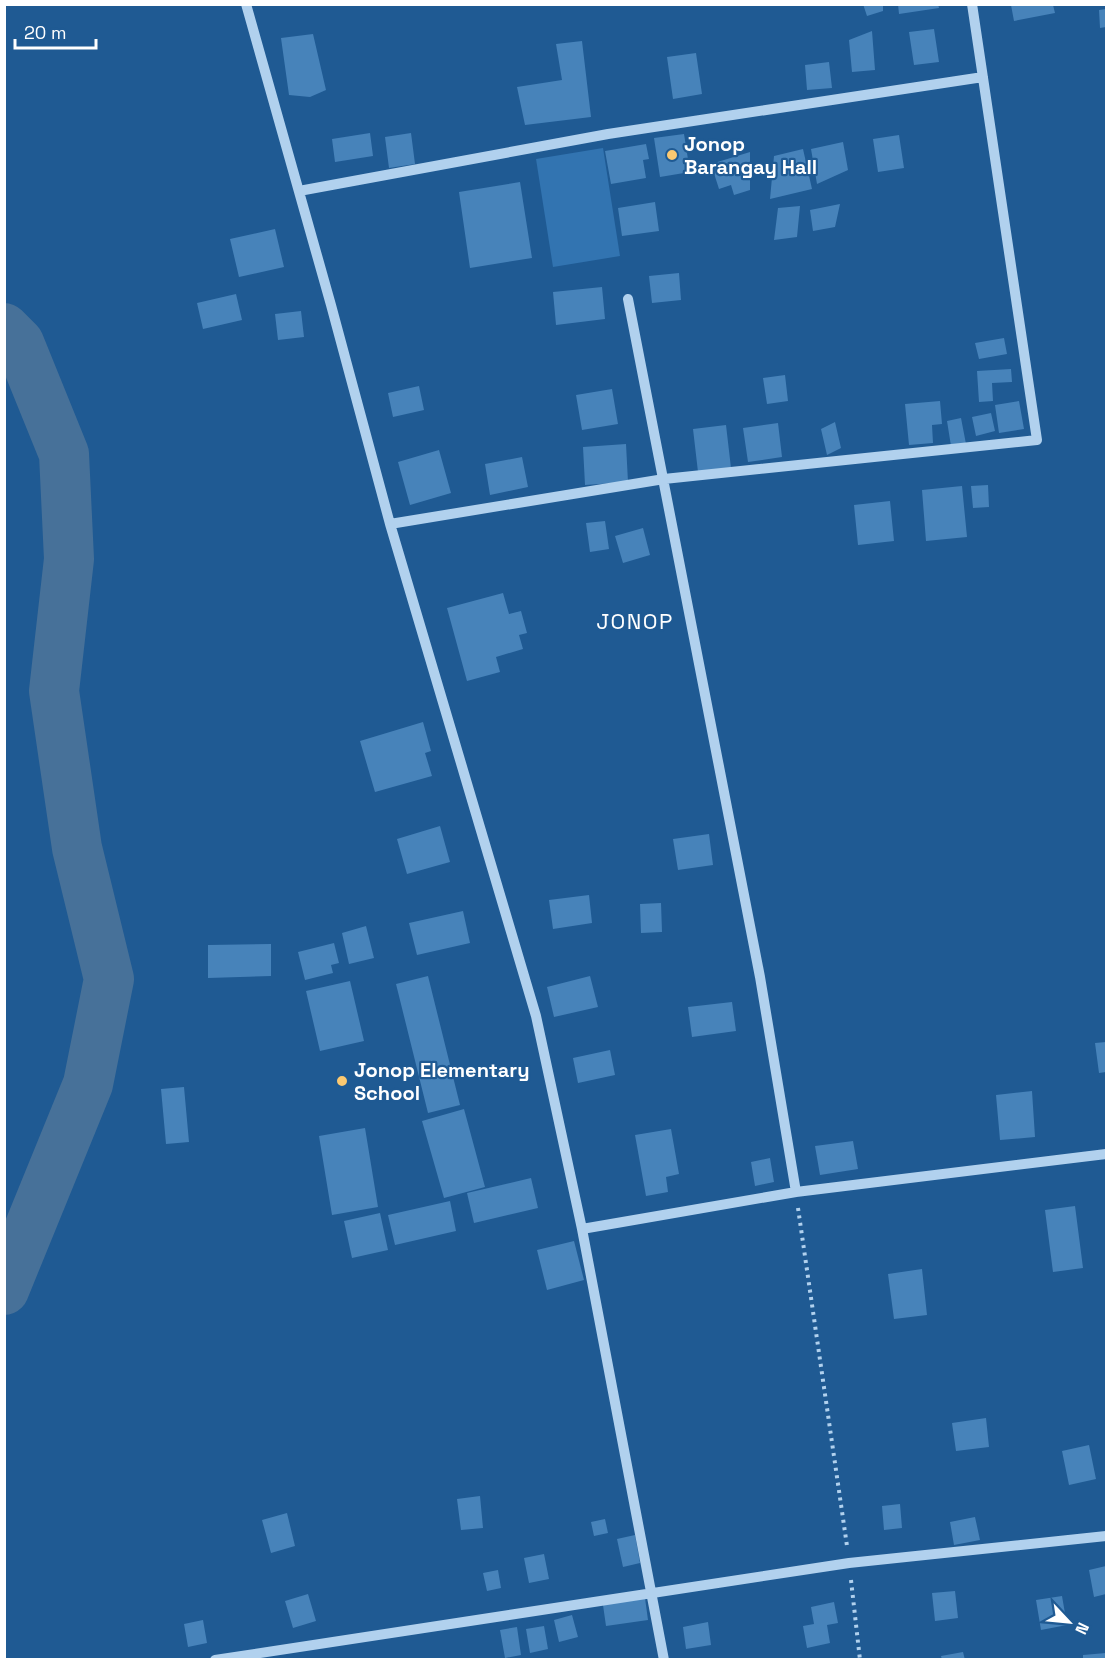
<svg xmlns="http://www.w3.org/2000/svg" width="1111" height="1664" font-family="'Space Grotesk',sans-serif">
  <style>
    .green { fill: #3274b1 }
    .lines { fill: none; stroke-linecap: round; stroke-linejoin: round }
    .river { stroke: #477199; stroke-width: 50 }
    .building { fill: #4783ba }
    .path { stroke: #b1d1ee; stroke-width: 4; stroke-dasharray: 3 4.5; stroke-linecap: butt }
    .minor { stroke: #b1d1ee; stroke-width: 10 }
    .poi-dot { fill: #fcc971; stroke: #1f5a93; stroke-width: 2 }
    .labels { text-anchor: middle; dominant-baseline: central; stroke-width: 4.5; stroke-linejoin: round; paint-order: stroke }
    .poi-label { font-size: 20px; font-weight: bold; fill: #fff; stroke: #1f5a93; text-anchor: start }
    .quarter-label { font-size: 22px; letter-spacing: 1.5px; fill: #fff; stroke: #1f5a93 }
  </style>
  <rect width="100%" height="100%" fill="#1f5a93"/>
  <path class="green" d="M603,148L620,256L553,267L536,159Z"/>
  <g class="lines">
    <path class="river" d="M4,328L19,343L64,454L69,559L54,691L77,848L109,979L88,1084L4,1290"/>
  </g>
  <path class="building" d="M863,4H883V11L867,16Z
    M898,4H938L939,8L899,14Z
    M1011,5H1053L1055,13L1014,21Z
    M1106,9V27L1100,28L1099,10Z
    M934,29L939,62L914,65L909,32Z
    M872,31L875,70L852,72L849,40Z
    M313,34L326,90L310,97L289,95L281,38Z
    M582,41L591,117L525,125L517,87L562,80L556,44Z
    M696,53L702,94L673,99L667,57Z
    M829,62L832,88L807,90L805,65Z
    M370,133L373,156L335,162L332,139Z
    M411,133L415,164L389,168L385,137Z
    M684,134L690,172L660,177L654,138Z
    M899,135L904,168L878,172L873,139Z
    M843,142L848,170L817,184L811,149Z
    M646,144L649,159L643,160L646,178L611,184L605,151Z
    M803,149L812,189L770,199L774,156Z
    M750,152V190L734,195L731,185L719,189L711,164Z
    M520,182L532,258L470,268L459,192Z
    M655,202L659,231L622,236L618,208Z
    M840,204L835,227L813,231L810,210Z
    M800,206L797,237L774,240L778,208Z
    M275,229L284,267L239,277L230,239Z
    M679,273L681,300L652,303L649,276Z
    M602,287L605,319L556,325L553,292Z
    M236,294L242,320L203,329L197,303Z
    M301,311L304,337L278,340L275,314Z
    M1004,338L1007,354L979,359L975,343Z
    M1011,369L1012,382L992,383L993,401L979,402L977,371Z
    M785,375L788,401L767,404L763,378Z
    M419,386L424,410L393,417L388,393Z
    M612,389L618,424L582,430L576,395Z
    M940,401L942,424L932,425L933,443L909,445L905,404Z
    M1019,401L1024,429L999,433L995,405Z
    M991,413L995,431L976,436L972,417Z
    M961,418L966,444L951,446L947,421Z
    M835,422L841,448L827,455L821,429Z
    M778,423L782,457L748,462L743,428Z
    M726,425L731,468L698,472L693,429Z
    M626,444L628,482L585,485L583,447Z
    M439,450L451,493L410,505L398,462Z
    M522,457L528,487L490,495L485,464Z
    M988,485L989,507L973,508L971,486Z
    M962,486L967,537L926,541L922,490Z
    M890,501L894,541L858,545L854,505Z
    M605,521L609,549L590,552L586,523Z
    M643,528L650,555L623,563L615,536Z
    M503,593L509,614L521,611L527,633L519,635L523,649L496,657L500,672L467,681L447,608Z
    M423,722L431,751L425,753L432,776L375,792L360,741Z
    M440,826L450,862L407,874L397,839Z
    M709,834L713,865L678,870L673,839Z
    M589,895L592,923L553,929L549,900Z
    M661,903L662,932L641,933L640,904Z
    M463,911L470,943L417,955L409,923Z
    M366,926L374,958L349,964L342,933Z
    M334,943L339,963L331,965L333,973L305,980L298,952Z
    M271,944V976L208,978V945Z
    M428,976L460,1105L428,1113L396,984Z
    M590,976L598,1007L554,1017L547,987Z
    M350,981L364,1041L320,1051L306,991Z
    M732,1002L736,1031L692,1037L688,1007Z
    M1106,1042V1072L1099,1073L1095,1043Z
    M610,1050L615,1075L578,1083L573,1058Z
    M184,1087L189,1142L166,1144L161,1089Z
    M1032,1091L1035,1137L1000,1140L996,1095Z
    M464,1109L485,1187L444,1198L422,1121Z
    M365,1128L378,1207L332,1215L319,1136Z
    M671,1129L679,1174L666,1177L668,1192L646,1196L635,1135Z
    M853,1141L858,1169L820,1175L815,1146Z
    M770,1158L774,1182L755,1186L751,1162Z
    M531,1178L538,1208L474,1223L467,1193Z
    M450,1201L456,1231L395,1245L388,1215Z
    M1075,1206L1083,1268L1053,1272L1045,1210Z
    M380,1213L388,1250L352,1258L344,1221Z
    M574,1241L584,1280L547,1290L537,1250Z
    M922,1269L927,1315L894,1319L888,1274Z
    M986,1418L989,1447L956,1451L952,1423Z
    M1089,1445L1096,1479L1069,1485L1062,1451Z
    M480,1496L483,1528L461,1530L457,1499Z
    M900,1504L902,1528L884,1530L882,1506Z
    M287,1513L295,1546L271,1553L262,1520Z
    M975,1517L980,1540L954,1545L950,1522Z
    M605,1519L608,1533L594,1536L591,1522Z
    M635,1535L640,1563L623,1567L617,1539Z
    M544,1554L549,1579L529,1583L524,1558Z
    M1106,1566V1594L1094,1597L1089,1570Z
    M498,1570L501,1588L487,1591L483,1573Z
    M955,1591L958,1618L935,1621L932,1593Z
    M308,1594L316,1621L293,1628L285,1601Z
    M1062,1596L1067,1625L1041,1630L1036,1600Z
    M645,1598L648,1620L606,1626L603,1605Z
    M834,1602L838,1623L827,1625L830,1643L807,1648L803,1626L814,1624L811,1607Z
    M572,1615L578,1637L559,1642L554,1620Z
    M203,1620L207,1643L188,1647L184,1624Z
    M708,1622L711,1645L686,1649L683,1627Z
    M544,1626L548,1649L530,1653L526,1629Z
    M517,1627L521,1655L505,1658L500,1630Z
    M963,1652L965,1660H942L941,1656Z
    M1106,1653V1660H1083V1655Z"/>
  <g class="lines">
    <path class="path" d="M798,1208L847,1546
      M851,1580L860,1660"/>
    <path class="minor" d="M246,4L331,305L390,524L536,1016L582,1229L664,1660
      M299,191L608,134L983,77
      M628,299L760,977L796,1192
      M390,524L664,479L1037,440L972,4
      M582,1229L796,1192L1106,1154
      M215,1660L849,1563L1106,1536"/>
  </g>
  <g class="poi-dot">
    <circle cx="672" cy="155" r="6"/>
    <circle cx="342" cy="1081" r="6"/>
  </g>
  <g class="labels">
    <g class="poi-label">
      <text x="684" y="144">Jonop<tspan x="684" dy="23">Barangay Hall</tspan></text>
      <text x="354" y="1070">Jonop Elementary<tspan x="354" dy="23">School</tspan></text>
    </g>
    <g class="quarter-label">
      <text x="635" y="621">JONOP</text>
    </g>
  </g>
  <rect width="1111" height="1664" fill="none" stroke="#ffffff" stroke-width="12"/>
  <g transform="translate(1069 1622) rotate(116)" stroke="#1f5a93" stroke-width="4.5" paint-order="stroke">
  <path d="M0-4.5L10 22L0 15L-10 22Z" fill="#ffffff"/>
  <text y="-9" font-size="16" font-weight="bold" text-anchor="middle" fill="#ffffff">N</text>
  </g>
  <path d="M15 39v9h81v-9" fill="none" stroke="#ffffff" stroke-width="3"/>
  <text x="24" y="39" font-size="18" fill="#ffffff" stroke="#1f5a93" stroke-width="4.5" paint-order="stroke">20 m</text>
</svg>
